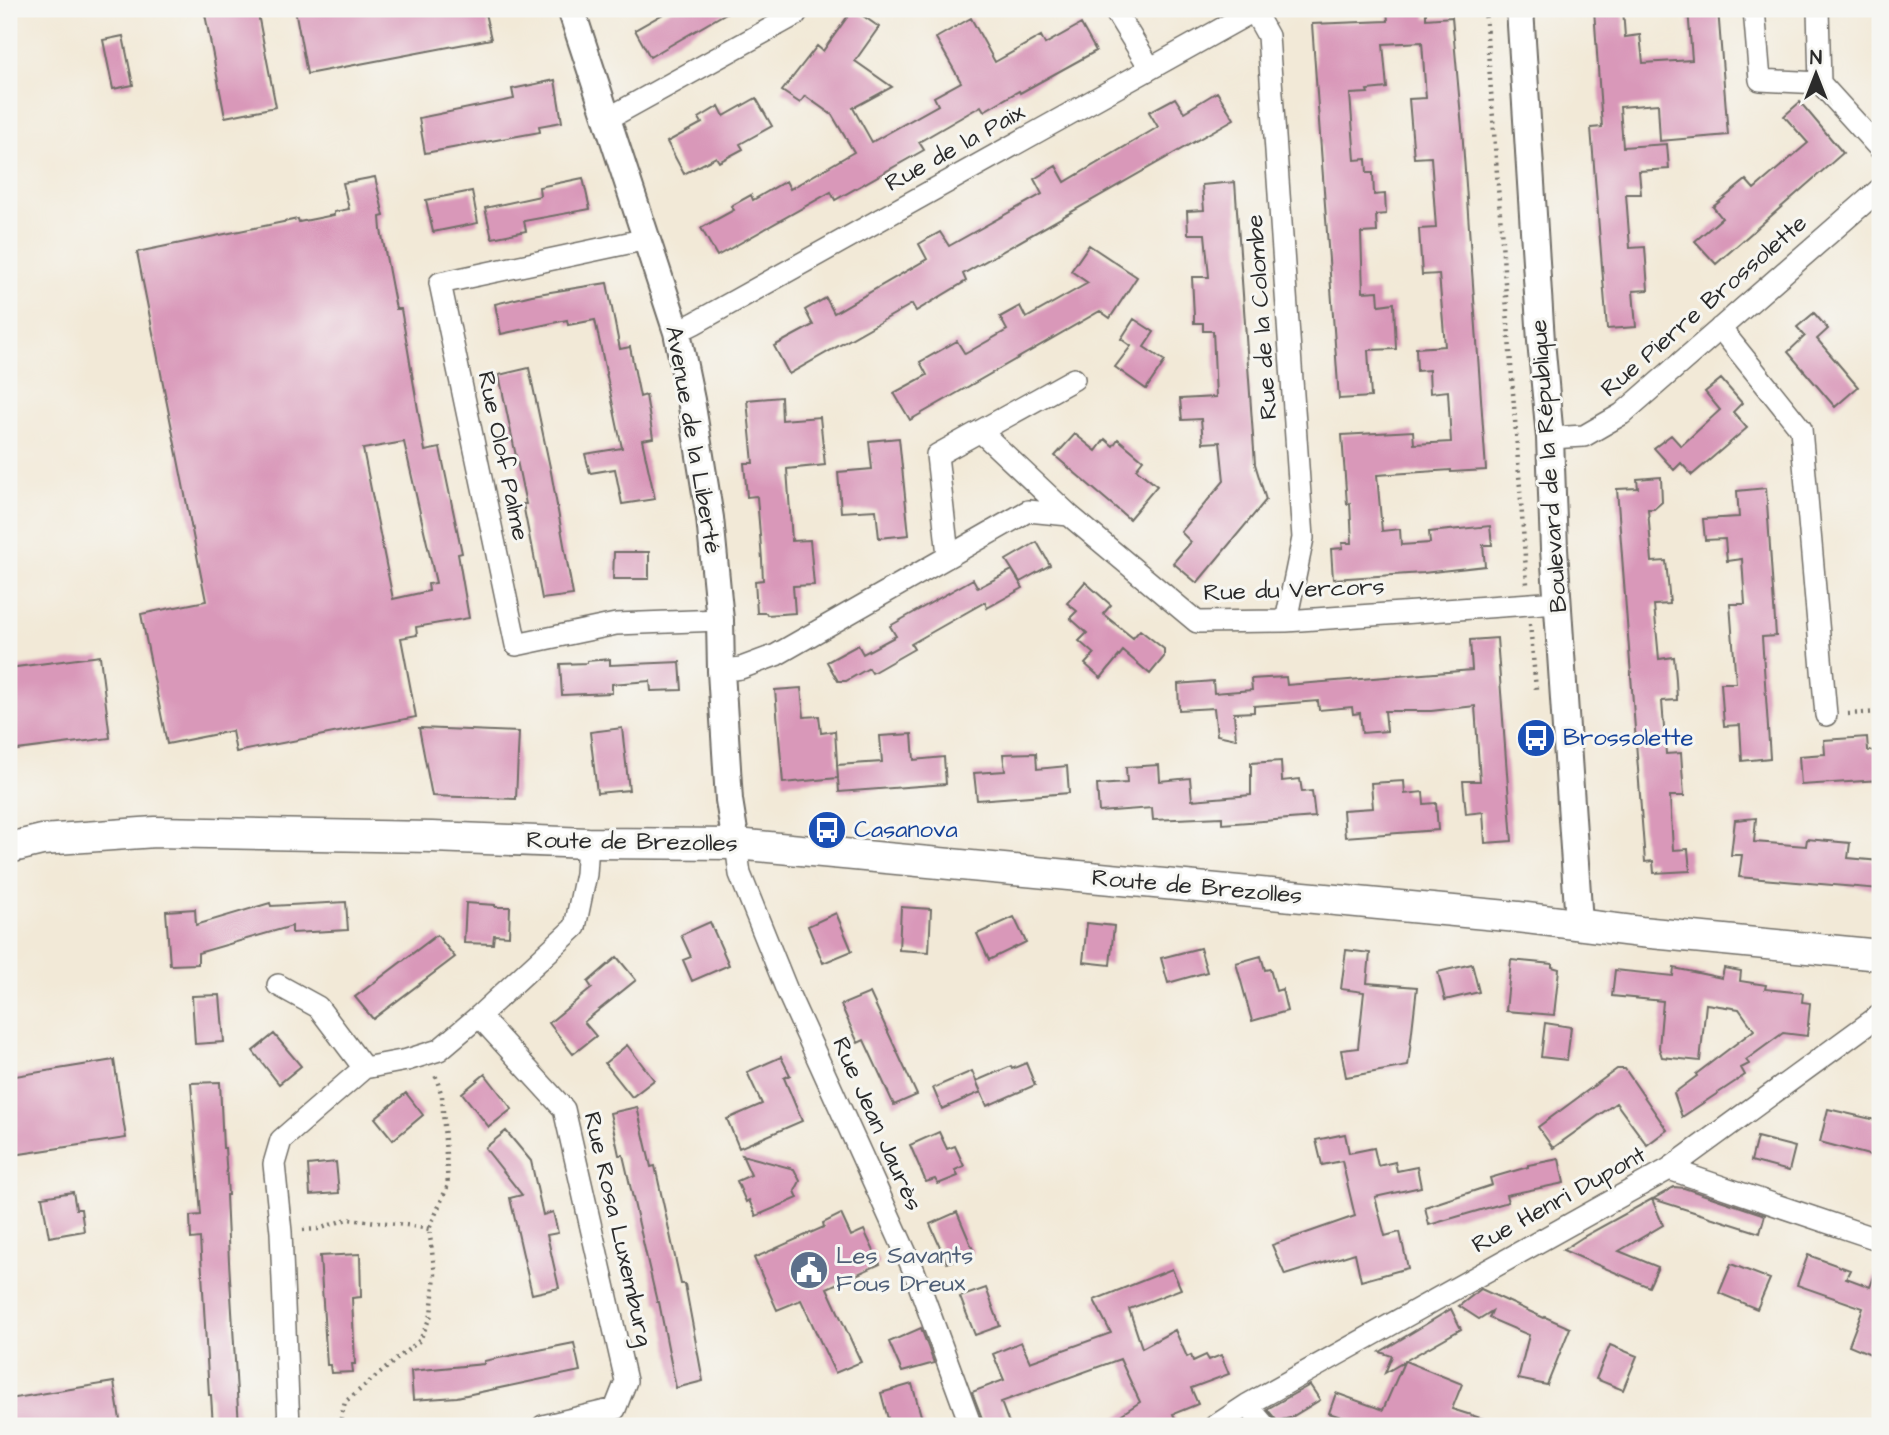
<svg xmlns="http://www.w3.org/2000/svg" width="1889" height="1435" font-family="'Architects Daughter',sans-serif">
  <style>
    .building { fill: #d998b9; fill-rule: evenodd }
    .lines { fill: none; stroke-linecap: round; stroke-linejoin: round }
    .minor-casing { stroke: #716e67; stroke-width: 24 }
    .tertiary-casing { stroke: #716e67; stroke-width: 30 }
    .secondary-casing { stroke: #716e67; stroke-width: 33 }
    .path { stroke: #716e67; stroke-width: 4.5; stroke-dasharray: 2 5; stroke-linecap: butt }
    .minor { stroke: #fff; stroke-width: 21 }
    .tertiary { stroke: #fff; stroke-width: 26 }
    .secondary { stroke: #fff; stroke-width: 30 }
    .labels { text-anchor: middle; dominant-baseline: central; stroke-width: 6; stroke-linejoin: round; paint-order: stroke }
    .street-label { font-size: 24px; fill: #2b2b2b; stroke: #f6f6f2 }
    .transit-label { font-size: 24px; fill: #164399; stroke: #f6f6f2; text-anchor: start }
    .service-label { font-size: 24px; fill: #4e5e75; stroke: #f6f6f2; text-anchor: start }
  </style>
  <rect width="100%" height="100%" fill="#f6f6f2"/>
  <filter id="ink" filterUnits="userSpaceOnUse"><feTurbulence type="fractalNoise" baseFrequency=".0143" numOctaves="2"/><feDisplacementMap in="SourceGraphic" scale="14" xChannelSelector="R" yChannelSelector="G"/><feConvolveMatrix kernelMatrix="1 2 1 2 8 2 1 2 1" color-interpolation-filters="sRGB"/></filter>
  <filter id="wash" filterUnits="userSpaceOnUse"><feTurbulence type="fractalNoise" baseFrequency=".00686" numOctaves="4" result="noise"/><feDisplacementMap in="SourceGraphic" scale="28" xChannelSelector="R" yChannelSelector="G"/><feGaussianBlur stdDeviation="1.57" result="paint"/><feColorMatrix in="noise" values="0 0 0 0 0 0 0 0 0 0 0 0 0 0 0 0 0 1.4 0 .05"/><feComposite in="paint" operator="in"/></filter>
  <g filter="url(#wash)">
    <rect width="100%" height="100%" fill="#f2e9d7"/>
    <g id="blocks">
      <path class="building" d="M204,9H257L276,107L225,117Z
        M295,9H484L491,39L307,74Z
        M672,9H733L650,57L635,30Z
        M853,9L879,27L855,61L892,87L853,108L872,142L938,105L934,97L961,82L936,38L971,18L995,62L1041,36L1045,44L1081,24L1096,51L1020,93L1019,91L984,111L981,106L919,142L924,150L835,200L831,192L717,256L701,228L734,210L731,206L751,195L753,200L786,181L790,189L854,152L832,115L805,96L800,103L782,91L817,46L823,51Z
        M1402,9H1426V19L1452,17L1462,128L1486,470L1451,472V470L1377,475L1382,531L1400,529L1401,545L1430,543L1429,532L1490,526L1492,545H1483L1485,566L1423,573L1333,579L1331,549L1343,548L1342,543H1352L1350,503L1347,504L1342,435L1413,431L1414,444L1451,442L1448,391L1430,393L1429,370L1417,371L1416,348L1445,346L1439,274L1422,275L1419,229L1436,228L1431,157L1414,158L1409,99L1426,98L1422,42L1383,44L1387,88L1367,90L1368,93L1350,94L1355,160L1366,159L1367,173H1373L1374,195L1385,194L1386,214L1376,215L1377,232L1361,233L1363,292L1378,291L1379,305L1394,303L1396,349L1368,350L1371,397L1339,399L1312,24L1388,21L1387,10Z
        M1594,9H1623L1625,37L1640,35L1643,63L1692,60L1688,9H1718L1728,135L1660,141L1658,104L1620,107L1623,147L1667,144L1669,169L1639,171L1641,194H1626L1630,248L1645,247L1648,290L1633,291L1636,327L1607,329L1591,128L1602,127Z
        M123,36L133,85L113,89L103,40Z
        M555,80L562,122L539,126L540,132L425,153L419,118L514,99L512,89Z
        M1217,92L1234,119L963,274L966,281L916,311L912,304L789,374L774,346L813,325L805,310L826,298L834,313L927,259L919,244L929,238L940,232L949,246L1042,194L1034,179L1056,166L1065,182L1158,127L1149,112L1175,98L1184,112Z
        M756,98L772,126L740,144L743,149L719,162L716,157L684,174L667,142L702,123L699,118L719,106L724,116Z
        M1800,102L1843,153L1716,264L1695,241L1722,218L1713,207L1746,180L1754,189L1808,143L1784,116Z
        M375,177L384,216L380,217L381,230L396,309H401L425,451L440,448L462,553L458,554L469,618L416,627L417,635L401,638L416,717L236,752L232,731L167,744L141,614L206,601L137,252L298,219L299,222L334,215V212L349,209L343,183ZM404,442L436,583L428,584L429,591L393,599L363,449Z
        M583,178L590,209L524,221L526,231L492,238L485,208L540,196L539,187Z
        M1235,182L1255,464L1266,500L1197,583L1173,563L1191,542L1181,532L1224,481L1220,442L1203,443L1201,419L1182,420L1180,399L1216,397L1213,331H1203V323H1194V316L1192,277H1209L1205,234H1188L1187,211L1204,210L1202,185Z
        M472,191L478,223L433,232L426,200Z
        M1089,245L1137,277L1110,318L1100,311L910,420L894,393L927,375L920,362L957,341L965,354L1007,330L1000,317L1020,306L1026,318L1088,283L1071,271Z
        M607,283L620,349L630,347L640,397L646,395L653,438L642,440L655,499L622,504L615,469L590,473L585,454L622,448L595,320L568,325L567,320L501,334L495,304L532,295Z
        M1814,313L1828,329L1817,339L1858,387L1835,407L1788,352L1805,336L1797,327Z
        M1134,319L1154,332L1144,347L1165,361L1146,389L1115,367L1131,346L1121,339Z
        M529,368L551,472L573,595L542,599L532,545H531L523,504H526L499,375Z
        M1721,379L1742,403L1733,412L1747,428L1692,475L1681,463L1674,470L1654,448L1671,435L1681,446L1720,410L1705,392Z
        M781,397L782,420L820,417L825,465L787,469L792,541L810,540L814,585L793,586L795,613L767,615L766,613H757L755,581L763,580L762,560L757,497L756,496L747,497L744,463H753L747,400Z
        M1075,434L1096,451L1105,439L1113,446L1118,439L1143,460L1136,469L1157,486L1129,519L1055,456Z
        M899,438L909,535L879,538L876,510L841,512L838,472L872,469L869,441Z
        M1661,477L1662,502L1654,509H1648L1652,562L1666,561L1670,604L1654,605L1659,659L1674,657L1676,679L1677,700L1662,701L1666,754L1681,753L1684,796H1670L1673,850L1688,849L1690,871L1654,873L1653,861L1645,862L1617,489L1638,488L1637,479Z
        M1766,488L1776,636L1762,637L1770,758L1742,761L1740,725L1724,726L1721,683H1736L1730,604H1745L1742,559L1727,561L1725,539L1705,540L1703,519L1739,517L1737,491Z
        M1037,542L1050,565L1020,582L1006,560Z
        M614,552H649V579H613Z
        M1012,570L1023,588L987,608L985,602L955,619L911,644L914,649L872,673L869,668L846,681H838L827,662L858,645L863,654L896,636L890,626L973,579L978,588Z
        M1085,582L1111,605L1103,614L1133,638L1140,630L1164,649V657L1150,674L1123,651L1101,678L1085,664L1094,654L1079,641L1087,633L1070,618L1077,611L1067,603Z
        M1497,638L1512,841L1485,843L1483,812L1466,814L1463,781H1480L1475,706L1431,711H1385L1387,731L1362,733L1360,713L1353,714L1352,707L1319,710L1318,701L1254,706V712L1234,713L1236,739L1217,735L1214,708L1179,710L1178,684L1213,681L1214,693L1252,690L1251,679L1286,677L1287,685L1472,670L1470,640Z
        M100,656L110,738L9,751V668Z
        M610,659V665L680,662L682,690L651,691L650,681L612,684V693L562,695L560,664L587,663V661Z
        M801,688L804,717L819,716L821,733L835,731L838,778L783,783L775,690Z
        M419,728L519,732L516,799L432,796Z
        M622,728L629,790L597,793L590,732Z
        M912,734L914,760L944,757L946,784L839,792L837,765L882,762L880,736Z
        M1867,737L1868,751L1880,750V780L1801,785L1799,756L1825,754L1824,740Z
        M1036,753L1037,769L1067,766L1069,793L977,800L974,773L1005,771L1003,754Z
        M1281,761L1282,781L1300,779L1302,792L1312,791L1315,817L1222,824V817L1153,820L1152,808L1099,812L1097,785L1127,783L1126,767L1159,765L1160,781L1190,778L1192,800L1251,795V763Z
        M1404,781L1405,794L1423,792L1424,804L1436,803L1438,830L1345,837L1343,810L1373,808L1371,783Z
        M1756,818L1754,842L1806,846L1807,839L1850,843L1848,858L1880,861V889L1739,877L1742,855H1731L1735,820Z
        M346,902L348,930L292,933V926L198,953V964L170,965L166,911L195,909L196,925L270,903L271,906Z
        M466,903L495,905V907H510L509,936L494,935L493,944L464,943Z
        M901,907L931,909L929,952L899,950Z
        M836,913L852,951L823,963L808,926Z
        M1014,917L1026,942L989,960L977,934Z
        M710,922L729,965L692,981L683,960L691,957L681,935Z
        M1087,923L1114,926L1110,965L1083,962Z
        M437,935L455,957L373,1019L355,997Z
        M1200,948L1207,972L1168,983L1161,958Z
        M1346,950L1370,953L1367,983L1417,987L1408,1066L1346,1077L1341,1050L1358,1048L1364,992L1341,989Z
        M1261,956L1265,970L1270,969L1276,991L1282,989L1287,1011L1252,1021L1236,963Z
        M617,957L636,980L584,1022L596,1036L573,1054L549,1023L592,988L588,982Z
        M1511,960L1552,964V967L1559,969L1554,1015L1506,1011Z
        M1472,964L1479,992L1445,1000L1438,972Z
        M1674,968L1722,978L1724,968L1741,971L1740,981L1766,985L1765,989L1803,993L1802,1002L1810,1003L1807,1036L1783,1033L1746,1060L1749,1064L1741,1068L1745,1075L1682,1117L1674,1093L1697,1076L1696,1074L1754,1030L1739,1009L1706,1004L1700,1061L1662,1057L1659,1048L1663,1001L1612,996L1615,970L1673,976Z
        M870,993L917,1095L894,1105L864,1040L858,1043L841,1005Z
        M220,995L224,1042L195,1044L192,996Z
        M1545,1023L1571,1027L1567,1060L1541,1057Z
        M274,1034L301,1066L279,1084L253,1051Z
        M627,1045L654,1080L632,1097L605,1063Z
        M781,1057L790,1075L784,1078L802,1121L739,1148L727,1119L762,1104L747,1072Z
        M114,1060L126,1138L13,1155L9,1130V1077Z
        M1026,1063L1035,1085L987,1106L976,1081L1011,1066L1012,1069Z
        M1617,1069H1625L1667,1130L1647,1145L1616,1103L1553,1148L1538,1127Z
        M972,1071L981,1092L942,1109L933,1088Z
        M485,1074L512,1109L489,1127L462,1093Z
        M220,1082L223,1148H225L228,1195H226L229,1262L239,1426H213L211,1395H209L200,1238L191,1239L190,1216L201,1215L191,1083Z
        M406,1093L423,1115L393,1140L375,1118Z
        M637,1107L651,1167L655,1166L681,1284H685L703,1381L676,1388L659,1302H657L623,1155H619L610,1113Z
        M1828,1109L1880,1121V1158L1820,1142Z
        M506,1131L531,1161L543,1215L553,1212L558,1233L547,1235L559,1288L532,1294L510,1198L522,1195L485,1148Z
        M939,1132L947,1149L955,1146L964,1166L955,1170L958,1176L938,1184L935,1179L926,1182L910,1145Z
        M1345,1134L1349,1153L1374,1148L1378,1166L1395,1162L1397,1171L1417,1167L1421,1187L1375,1197L1385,1236L1400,1232L1408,1268L1361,1281L1355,1253L1285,1275L1272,1245L1355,1216L1342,1161L1322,1165L1316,1140Z
        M1757,1137L1795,1147L1789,1171L1751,1161Z
        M742,1155L794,1169L800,1181L795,1191L798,1198L756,1216L749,1200L746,1202L737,1181L751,1175Z
        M1559,1159L1564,1183L1506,1195L1508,1202L1429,1225L1425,1207L1492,1185L1490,1178L1528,1167V1165Z
        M336,1162L339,1193L310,1195L308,1165Z
        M1674,1187L1684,1188L1765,1215L1760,1233L1653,1199Z
        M73,1192L76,1209H81L84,1231L49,1237L42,1197Z
        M1652,1199L1663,1225L1619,1251L1658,1267L1649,1287L1563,1250L1583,1237Z
        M957,1212L974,1252L947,1263L930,1224Z
        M841,1214L851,1236L864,1230L880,1264L827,1288L861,1362L835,1373L801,1300L777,1310L754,1258L824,1227L823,1223Z
        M360,1254L361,1297L352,1298L355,1364H352L353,1372L331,1373L330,1365H327L320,1256Z
        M1808,1255L1850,1270L1846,1278L1870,1287L1878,1266H1880V1358L1849,1345L1863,1308L1797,1285Z
        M1731,1264L1770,1279L1757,1309L1719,1293Z
        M1172,1269L1181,1289L1129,1309L1142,1348L1175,1330L1187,1357L1191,1355L1193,1361L1206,1355L1209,1360L1221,1355L1229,1374L1191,1388L1198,1404L1173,1414L1178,1426H1104L1140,1402L1120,1359L1001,1402L1010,1426H985L972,1392L1004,1380L993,1354L1021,1342L1030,1362L1111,1333L1094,1300Z
        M986,1288L1000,1326L975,1335L960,1297Z
        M1481,1289L1544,1318L1545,1317L1570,1328L1547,1385L1518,1379L1529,1335L1489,1318L1492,1311L1479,1319L1459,1306Z
        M1451,1309L1461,1329L1405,1361L1462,1384L1452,1409L1493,1422L1492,1426H1368L1329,1413L1336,1393L1383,1410L1404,1362L1385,1373L1392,1356L1380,1352Z
        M921,1328L934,1363L902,1372L889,1342Z
        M574,1343L580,1371L457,1397L413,1400L411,1371L484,1364V1361Z
        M1610,1345L1637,1356L1623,1390L1596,1379Z
        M114,1382L121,1426H9V1399Z
        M912,1384L924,1426H890L881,1393Z
        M1310,1385L1320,1400L1290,1418L1277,1421L1267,1409Z"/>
    </g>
  </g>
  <g filter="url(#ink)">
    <use href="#blocks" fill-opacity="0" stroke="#716e67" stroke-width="2"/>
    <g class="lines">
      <g class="minor-casing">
        <path id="minor" d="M1114,9L1150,68
          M1754,9L1760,80L1820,83
          M1818,9L1820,83L1880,149
          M1254,11L1268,36L1303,538L1286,621
          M607,119L795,15L799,9
          M647,239L440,283L516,645L616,624L720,620
          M1720,328L1801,429L1826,715
          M677,332L695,323L1257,9
          M980,431L1069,515
          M1550,438L1584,436L1622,414L1880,189
          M948,555L937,455L1074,379
          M721,671L741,668L776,655L1028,511L1069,515L1197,622L1286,621L1558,602
          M736,844L740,874L788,993L914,1271L971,1426
          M278,985L318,1007L364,1068
          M479,1016L564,1109L626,1381L615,1409L543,1426
          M1669,1169L1880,1240
          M1247,1405L1265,1426
          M289,1426L281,1232L274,1164L281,1140L364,1068L407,1060L439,1050L479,1016L575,927L586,874L588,843
          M1215,1426L1247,1405L1669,1169L1880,1015"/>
      </g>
      <g class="tertiary-casing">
        <path id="tertiary" d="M571,9L677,332L691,400L710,518L720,620L721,671L729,800L736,844
          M1520,9L1541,341L1550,438L1554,549L1579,923"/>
      </g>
      <g class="secondary-casing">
        <path id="secondary" d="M9,848L42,840L155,832L432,837L588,843L736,844L1518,917L1641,932L1880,955"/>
      </g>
      <path class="path" d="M1485,9L1527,584
        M1530,624L1536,689
        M1848,714L1880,712
        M303,1230L319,1229L347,1219L407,1225L429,1229
        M339,1426L345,1402L420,1340L431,1315L435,1274L429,1229L448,1185L442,1096L435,1074"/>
      <use href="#minor" class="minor"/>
      <use href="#tertiary" class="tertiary"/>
      <use href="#secondary" class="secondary"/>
    </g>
  </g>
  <defs>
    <g id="bus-disc" transform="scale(2.0125)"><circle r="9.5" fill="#1a4fb4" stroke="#f6f6f2"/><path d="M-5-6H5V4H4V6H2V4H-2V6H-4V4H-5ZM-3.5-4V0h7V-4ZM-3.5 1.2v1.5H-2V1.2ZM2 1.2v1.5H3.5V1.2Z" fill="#fff"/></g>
    <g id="civic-disc" transform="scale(2.0125)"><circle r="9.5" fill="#5c6f8a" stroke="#f6f6f2"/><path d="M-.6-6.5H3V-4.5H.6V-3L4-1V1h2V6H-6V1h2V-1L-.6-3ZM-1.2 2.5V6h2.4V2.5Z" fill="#fff"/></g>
  </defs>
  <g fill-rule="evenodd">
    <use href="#bus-disc" x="1536" y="738"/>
    <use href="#bus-disc" x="827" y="830"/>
    <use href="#civic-disc" x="809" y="1270"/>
  </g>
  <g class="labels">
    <g class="street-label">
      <text transform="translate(955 148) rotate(-29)">Rue de la Paix</text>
      <text transform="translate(1704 306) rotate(-41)">Rue Pierre Brossolette</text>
      <text transform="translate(1262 317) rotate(-94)">Rue de la Colombe</text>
      <text transform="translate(693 440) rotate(80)">Avenue de la Liberté</text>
      <text transform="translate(503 456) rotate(78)">Rue Olof Palme</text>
      <text transform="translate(1549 466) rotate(-94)">Boulevard de la République</text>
      <text transform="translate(1294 590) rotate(-2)">Rue du Vercors</text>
      <text transform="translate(632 842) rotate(1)">Route de Brezolles</text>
      <text transform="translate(1197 887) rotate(5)">Route de Brezolles</text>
      <text transform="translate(877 1124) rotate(66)">Rue Jean Jaurès</text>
      <text transform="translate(1559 1200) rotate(-29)">Rue Henri Dupont</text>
      <text transform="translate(618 1229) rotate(77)">Rue Rosa Luxemburg</text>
    </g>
    <g class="transit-label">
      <text x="1563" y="738">Brossolette</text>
      <text x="854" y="830">Casanova</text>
    </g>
    <g class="service-label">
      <text x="836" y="1256">Les Savants<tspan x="836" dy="28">Fous Dreux</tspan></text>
    </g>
  </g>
  <rect width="1889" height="1435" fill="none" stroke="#f6f6f2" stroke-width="35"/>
  <g transform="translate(1816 74)" stroke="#f6f6f2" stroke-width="5" paint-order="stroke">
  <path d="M0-5L12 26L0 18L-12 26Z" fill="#2b2b2b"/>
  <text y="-10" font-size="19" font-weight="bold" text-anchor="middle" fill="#2b2b2b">N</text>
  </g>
</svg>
